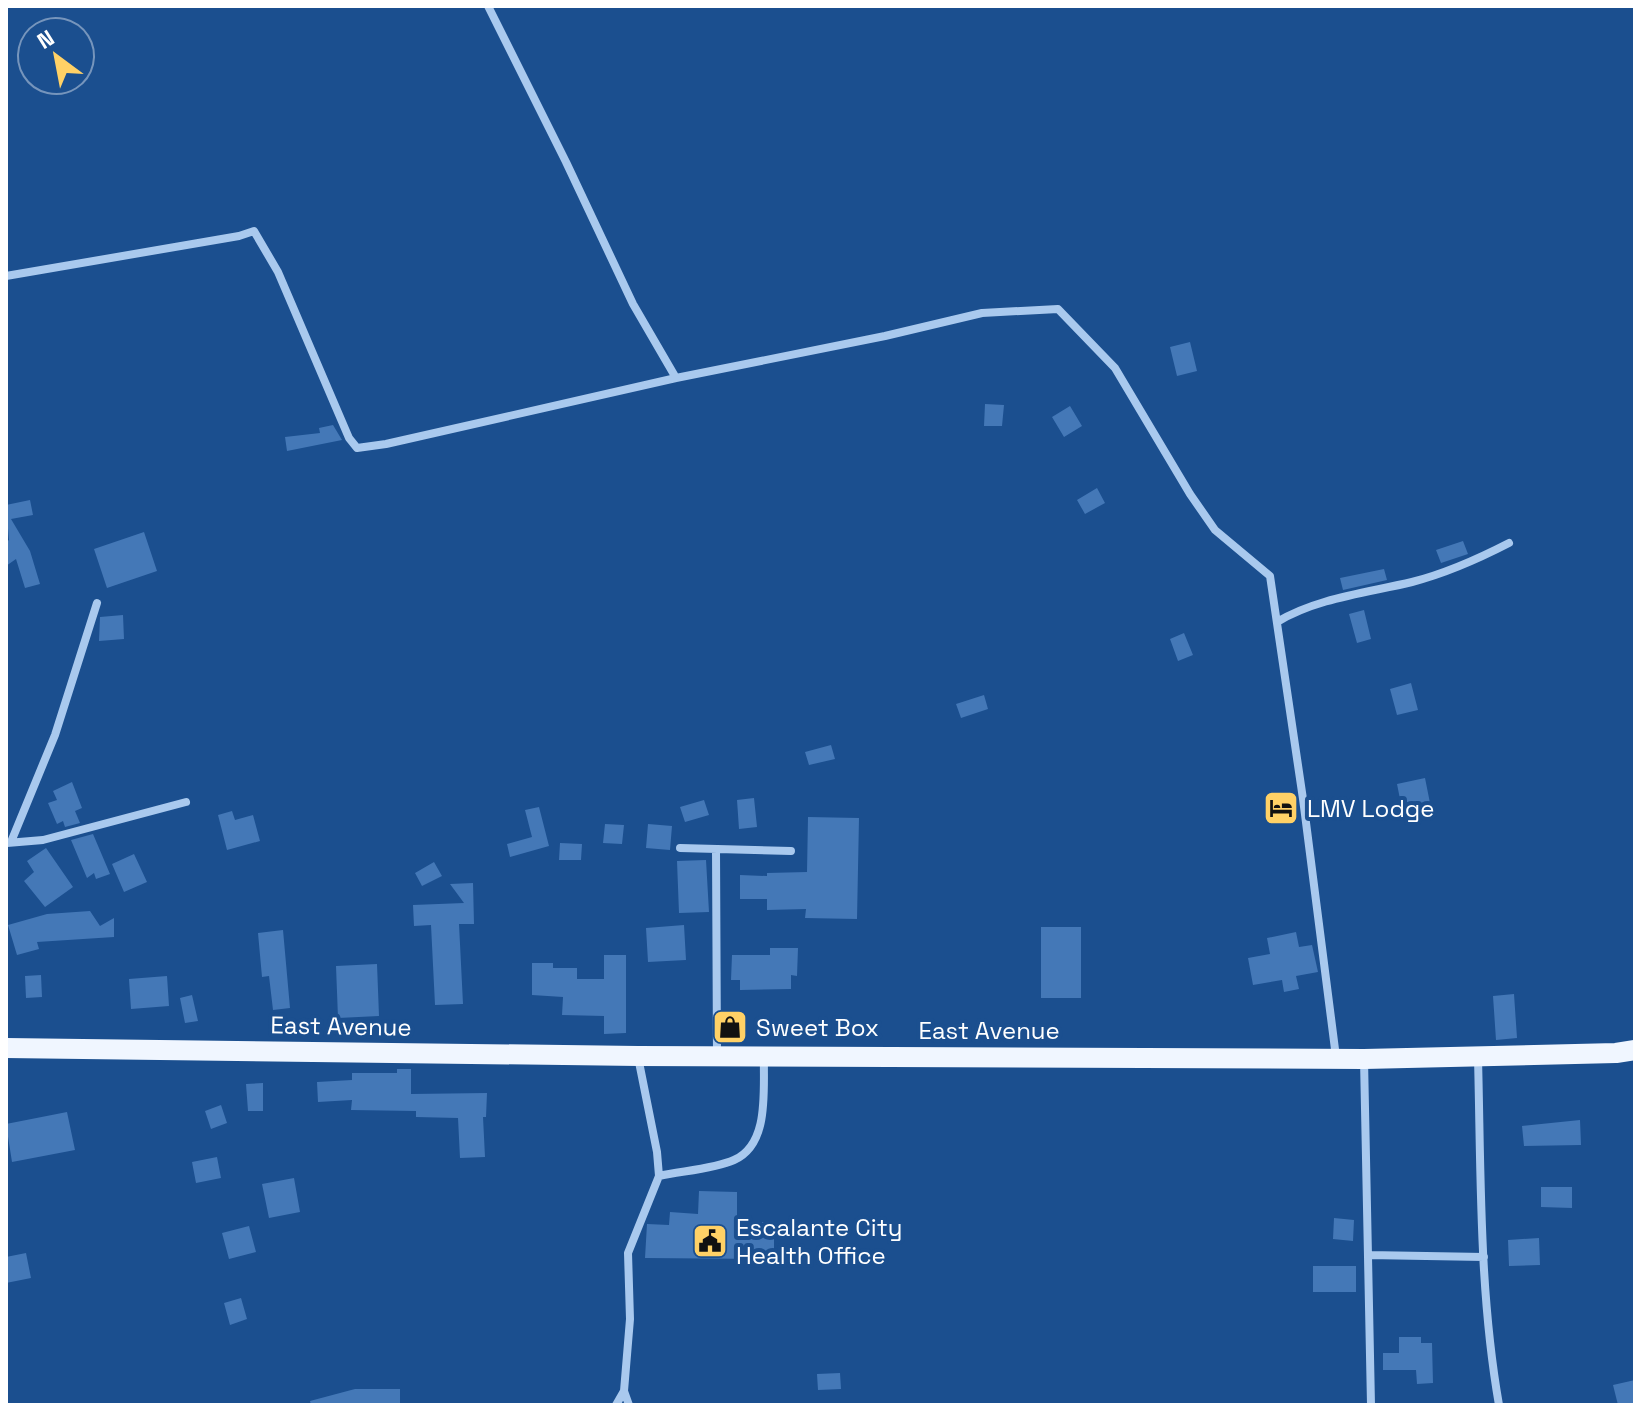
<svg xmlns="http://www.w3.org/2000/svg" width="1641" height="1411" font-family="'Space Grotesk',sans-serif">
  <style>
    .building { fill: #4478b7 }
    .lines { fill: none; stroke-linecap: round; stroke-linejoin: round }
    .minor { stroke: #a9c9ee; stroke-width: 8 }
    .primary { stroke: #f0f6ff; stroke-width: 20 }
    .labels { text-anchor: middle; dominant-baseline: central; stroke-width: 8; stroke-linejoin: round; paint-order: stroke }
    .poi-label { font-size: 24px; fill: #fff; stroke: #1b4f8f; text-anchor: start }
    .street-label { font-size: 24px; fill: #fff; stroke: #1b4f8f }
  </style>
  <rect width="100%" height="100%" fill="#1b4f8f"/>
  <path class="building" d="M1190,342L1197,371L1177,376L1170,347Z
    M985,404L1004,405L1002,426H984Z
    M1070,406L1082,426L1064,437L1052,417Z
    M333,425L342,440L287,451L285,437L320,433L319,428Z
    M1097,488L1105,503L1085,514L1077,500Z
    M30,500L33,515L11,519L30,551L40,584L25,588L16,559L6,566V542L9,540L6,505Z
    M144,532L157,571L107,588L94,549Z
    M1463,541L1468,554L1441,563L1436,550Z
    M1384,569L1387,580L1343,590L1340,578Z
    M1364,610L1371,639L1357,643L1349,614Z
    M123,615L124,639L99,641L100,617Z
    M1184,633L1193,655L1178,661L1170,639Z
    M1411,683L1418,710L1397,715L1390,689Z
    M984,695L988,709L961,718L956,704Z
    M831,745L835,759L809,765L805,752Z
    M1425,778L1432,813L1404,819L1397,784Z
    M72,782L82,808L75,811L80,823L65,827L63,821L57,824L48,803L57,800L53,791Z
    M754,798L757,827L739,829L737,800Z
    M704,800L709,815L685,822L680,807Z
    M539,807L549,846L510,857L507,844L532,837L525,810Z
    M232,811L235,820L253,815L260,841L227,850L218,815Z
    M808,817L859,818L857,919L805,918L806,909L767,910V899H740V875L767,876V873L807,872Z
    M605,824L624,825L622,844L603,843Z
    M648,824L672,826L670,850L646,848Z
    M93,834L110,874L96,879L94,873L87,878L71,840Z
    M560,843L582,844L581,860H559Z
    M46,848L73,887L45,907L24,881L34,872L27,861Z
    M134,854L147,882L124,892L112,864Z
    M706,860L709,912L679,913L677,861Z
    M434,862L442,876L422,886L415,873Z
    M473,883L474,924H459L463,1004L435,1005L431,925L414,926L413,905L464,903L450,884Z
    M90,911L100,926L114,918V937L37,942L39,949L17,955L8,925L47,914Z
    M684,925L686,960L648,962L646,928Z
    M1041,927H1081V998H1041Z
    M283,930L290,1008L273,1010L269,976L262,977L258,933Z
    M1296,932L1299,947L1312,945L1318,972L1296,976L1299,989L1284,992L1282,980L1253,985L1248,958L1270,954L1267,938Z
    M770,948H798L797,976L791,975V989L740,990V980H731L732,955H770Z
    M604,955H626V1033L604,1034V1016L562,1015L563,997L532,995V963H553V968H577V979H604Z
    M377,964L379,1016L338,1018L336,966Z
    M41,975L42,997L26,998L25,976Z
    M167,976L169,1006L131,1009L129,979Z
    M1514,994L1517,1038L1496,1040L1493,996Z
    M192,995L198,1021L185,1023L180,998Z
    M397,1069H411V1094L487,1093L486,1117H483L485,1157L460,1158L458,1118L416,1117V1111L351,1110L352,1100L318,1102L317,1082L352,1080V1073H397Z
    M263,1083V1111H248L246,1084Z
    M221,1105L227,1123L211,1129L205,1111Z
    M67,1112L75,1150L12,1162L6,1124Z
    M1580,1120L1581,1145L1524,1146L1522,1126Z
    M217,1157L221,1178L196,1183L192,1162Z
    M294,1178L300,1212L269,1218L262,1184Z
    M1541,1187H1572V1208L1541,1207Z
    M699,1191L737,1192V1222H774V1259L645,1258L647,1224L669,1225L670,1212L698,1214Z
    M1334,1218L1354,1220L1353,1241L1333,1239Z
    M249,1226L256,1252L229,1259L222,1233Z
    M1539,1238L1540,1265L1509,1266L1508,1240Z
    M26,1253L31,1278L6,1283V1257Z
    M1313,1266H1356V1292H1313Z
    M241,1298L247,1319L230,1325L224,1303Z
    M1399,1337H1421V1343H1432L1433,1383L1417,1384L1416,1370H1383V1353H1399Z
    M840,1373L841,1389L818,1390L817,1374Z
    M1635,1380V1405H1618L1613,1385Z
    M355,1389H400V1405H311L310,1401Z"/>
  <g class="lines">
    <path class="minor" d="M488,6L566,162L633,304L676,378
      M6,276L239,236L254,231L278,272L349,438L357,448L386,444L676,378L885,336L982,313L1058,309L1115,368L1190,494L1215,530L1270,576L1303,799L1336,1057
      M1277,622C1317,598 1366,593 1412,582C1447,573 1478,559 1509,543
      M11,842L55,735L97,603
      M7,843L43,840L186,802
      M680,848L791,851
      M716,849L717,1056
      M1478,1058C1481,1174 1479,1291 1499,1405
      M1364,1059L1371,1405
      M659,1176C681,1171 714,1169 734,1160C770,1144 763,1090 764,1057
      M1368,1255L1484,1257
      M624,1391L629,1405
      M616,1405L624,1391L630,1319L628,1253L659,1176L657,1152L638,1057"/>
    <path class="primary" d="M6,1048L638,1056L1364,1059L1616,1053L1635,1050"/>
  </g>
  <defs>
    <g id="hotel-square" transform="scale(1.8)"><rect x="-9" y="-9" width="18" height="18" rx="4" fill="#ffd166" stroke="#1b4f8f"/><path d="M-6-4.5h1.5V1H6V5H4.5V3h-9V5H-6ZM-4 0a1.8 1.8 0 1 1 3.6 0ZM.5 0V-2.5h3Q6-2.5 6 0Z" fill="#111"/></g>
    <g id="shop-square" transform="scale(1.8)"><rect x="-9" y="-9" width="18" height="18" rx="4" fill="#ffd166" stroke="#1b4f8f"/><path d="M-5-2.5h2.3a2.7 3.5 0 0 1 5.4 0H5L5.5 6h-11ZM-1.5-2.5h3a1.5 2.3 0 0 0-3 0Z" fill="#111"/></g>
    <g id="civic-square" transform="scale(1.8)"><rect x="-9" y="-9" width="18" height="18" rx="4" fill="#ffd166" stroke="#1b4f8f"/><path d="M-.6-6.5H3V-4.5H.6V-3L4-1V1h2V6H-6V1h2V-1L-.6-3ZM-1.2 2.5V6h2.4V2.5Z" fill="#111"/></g>
  </defs>
  <g fill-rule="evenodd">
    <use href="#hotel-square" x="1281" y="808"/>
    <use href="#shop-square" x="730" y="1027"/>
    <use href="#civic-square" x="710" y="1241"/>
  </g>
  <g class="labels">
    <g class="poi-label">
      <text x="1307" y="808">LMV Lodge</text>
      <text x="756" y="1027">Sweet Box</text>
      <text x="736" y="1227">Escalante City<tspan x="736" dy="28">Health Office</tspan></text>
    </g>
    <g class="street-label">
      <text transform="translate(341 1026) rotate(1)">East Avenue</text>
      <text x="989" y="1030">East Avenue</text>
    </g>
  </g>
  <rect width="1641" height="1411" fill="none" stroke="#ffffff" stroke-width="16"/>
  <g transform="translate(56 56) rotate(328)"><circle r="38" fill="#1b4f8f" stroke="#7695bc" stroke-width="2"/>
  <path d="M0-6L14 30L0 20L-14 30Z" fill="#ffd166"/>
  <text y="-12" font-size="22" font-weight="bold" text-anchor="middle" fill="#ffffff">N</text>
  </g>
</svg>
